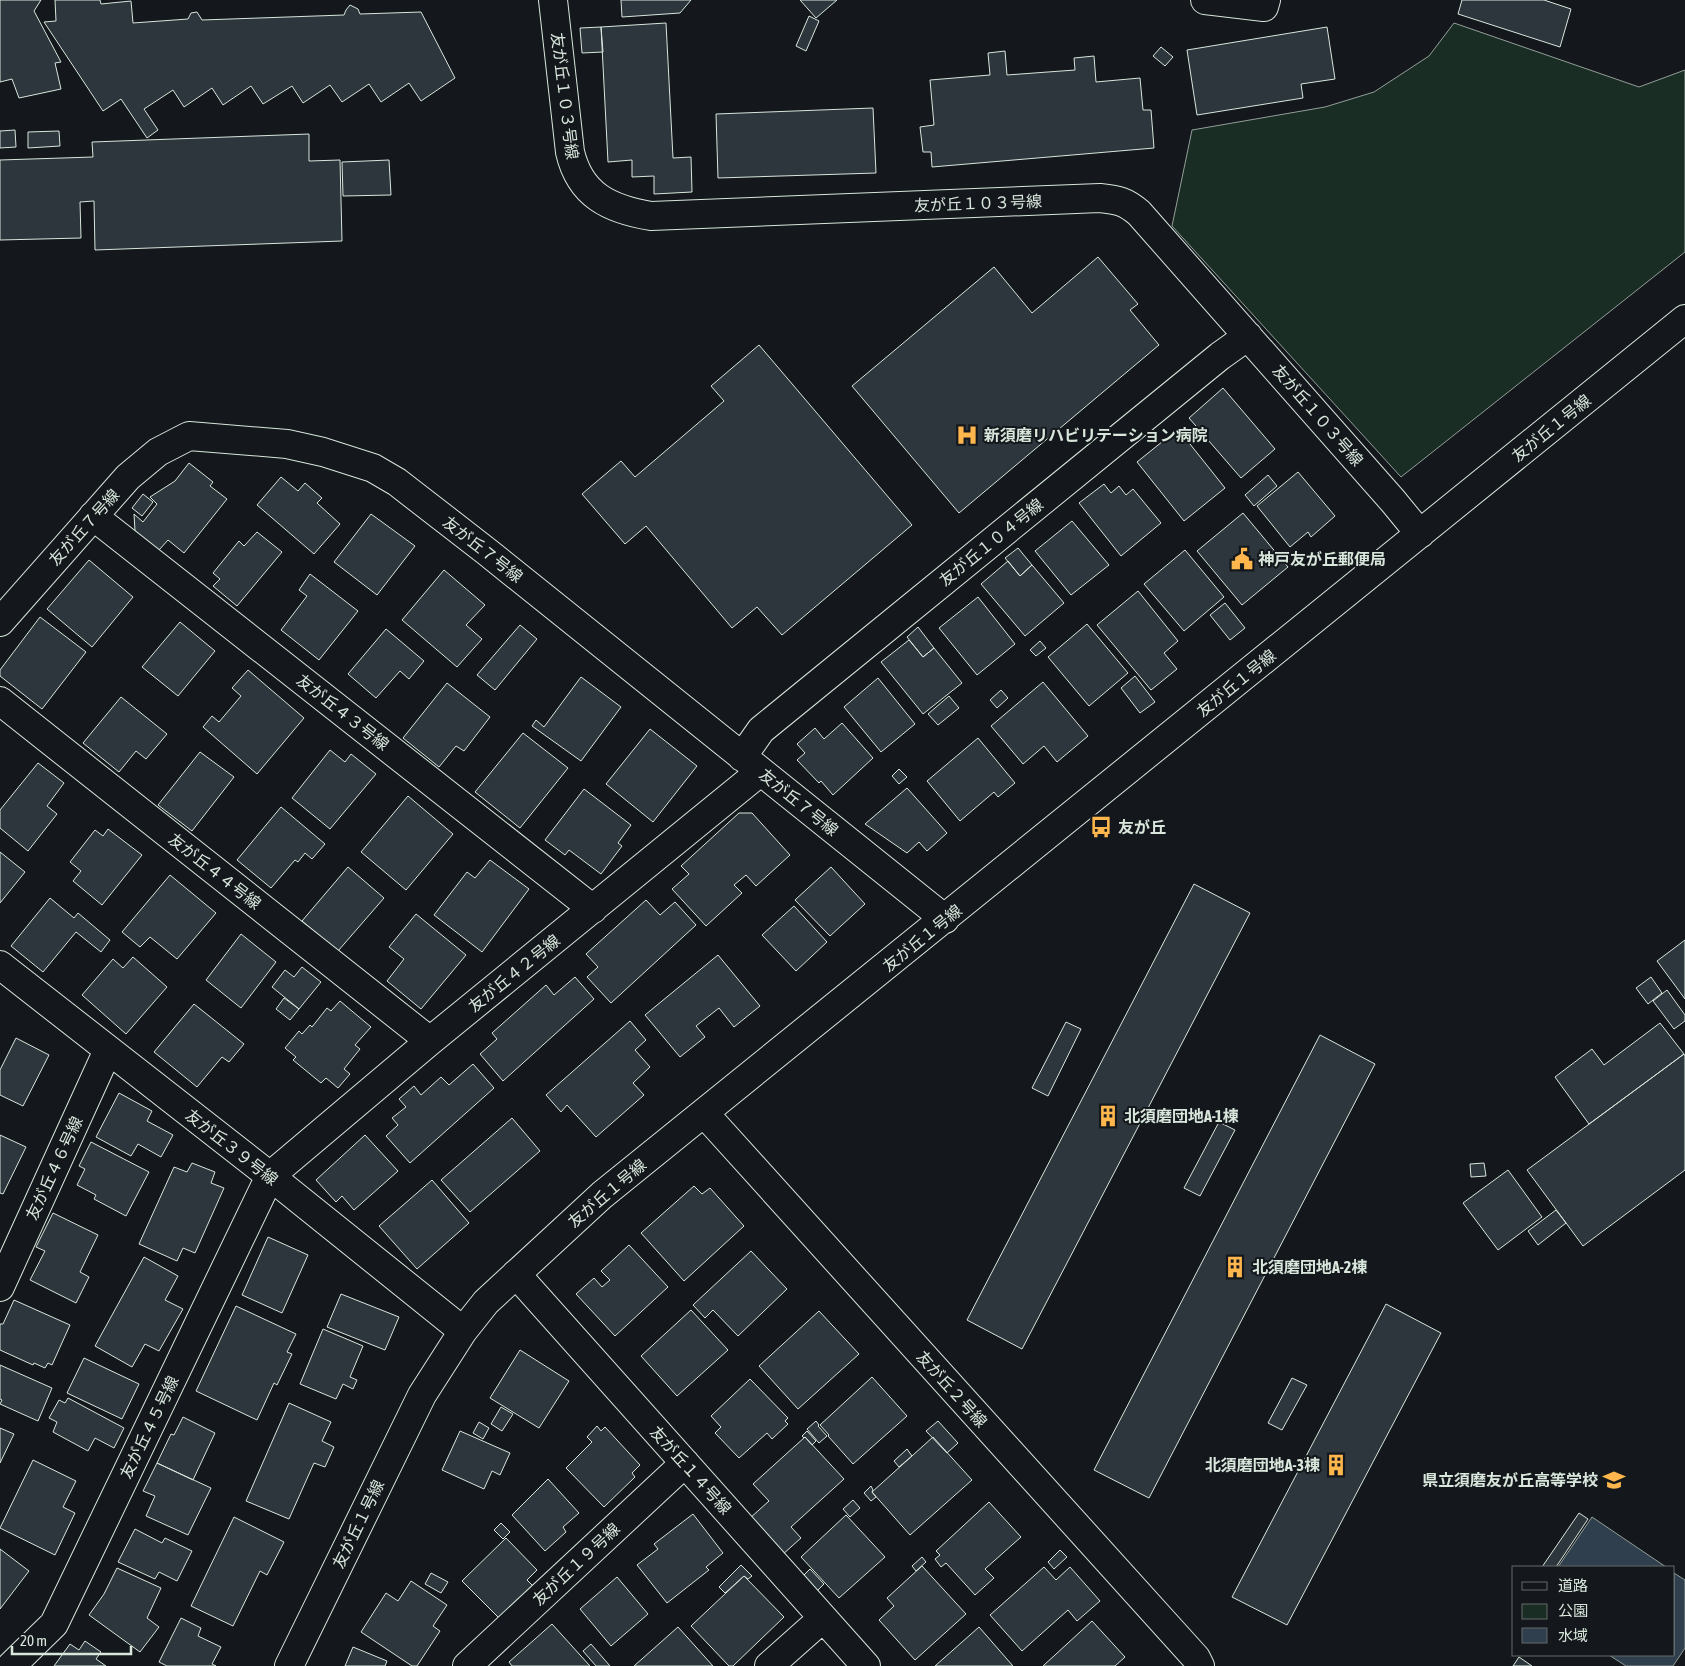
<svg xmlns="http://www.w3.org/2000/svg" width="1685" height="1666" font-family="'Asap Condensed','Noto Sans JP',sans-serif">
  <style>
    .green { fill: #1a2d24; stroke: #939e99 }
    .water { fill: #2f3f4d; stroke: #939e99 }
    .building { fill: #2c363c; stroke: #d8e6dc }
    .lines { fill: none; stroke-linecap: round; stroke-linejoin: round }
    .minor-casing { stroke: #d8e6dc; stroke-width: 30 }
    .minor { stroke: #14181c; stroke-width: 28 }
    .labels { text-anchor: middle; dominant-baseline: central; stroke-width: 4; stroke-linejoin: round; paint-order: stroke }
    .street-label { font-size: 16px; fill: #d8e6dc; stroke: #14181c }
    .poi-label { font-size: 16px; font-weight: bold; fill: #d8e6dc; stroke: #14181c; text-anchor: start }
  </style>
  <rect width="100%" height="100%" fill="#14181c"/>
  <path class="green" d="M1454,23L1639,87L1685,70V252L1401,477L1172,226L1192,130L1325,107L1374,92L1429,56Z"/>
  <path class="water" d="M1592,1517L1666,1567H1558Z
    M1674,1573L1685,1580V1648L1673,1666H1626L1609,1655H1674Z"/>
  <path class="building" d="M0,0H41L34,11L61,62L55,63L61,89L19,98L12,79L0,82Z
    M55,0H100L101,4L131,1L133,23L188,19L191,13L197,12L202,20L344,15L346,10L350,5L358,9L360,14L421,12L455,78L421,101L409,83L381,102L369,84L342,102L330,85L303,103L292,86L263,104L251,86L223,105L212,88L184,107L173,90L144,109L158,130L147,138L121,99L103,111L44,22L56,21Z
    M621,0H691L680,13L622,17Z
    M800,0H837L816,18Z
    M1462,0H1544L1571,9L1560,47L1458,14Z
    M809,16L819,21L806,51L796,46Z
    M666,23L673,158L691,157L692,192L654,194V176L632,177V160L608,162L601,27Z
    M601,27L603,52L582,53L580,28Z
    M1327,27L1335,79L1301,84L1303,98L1197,115L1187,50Z
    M1161,47L1173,57L1165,66L1153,56Z
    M1005,51L1007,75L1075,70L1074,58L1094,56L1096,82L1140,78L1143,110H1151L1154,148L932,167L931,152H923L920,127L934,125L930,80L990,75L988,53Z
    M873,108L876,173L718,178L716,114Z
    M15,130L16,147L0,148V131Z
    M59,131L60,146L28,148V132Z
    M309,134V161L340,160L342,241L95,250L94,201L80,202L81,238L0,240V160L93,157L92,142Z
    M389,160L391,195L343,196L342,162Z
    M1098,257L1138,304L1130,310L1159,345L959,513L852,386L994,267L1032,313Z
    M759,345L912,525L782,635L757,607L732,628L646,526L625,544L582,494L621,461L635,477L724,401L711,386Z
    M1223,388L1275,449L1241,478L1189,418Z
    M1178,429L1225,488L1184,521L1137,462Z
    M189,463L213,482L210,486L227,499L184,553L168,540L159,550L135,531L134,514L143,522L157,504L150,497L175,481Z
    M1298,472L1335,516L1311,537L1308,532L1290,547L1257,506Z
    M1268,475L1277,486L1254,506L1245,495Z
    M281,477L298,491L305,483L322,498L317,503L340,524L314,554L257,505Z
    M1104,484L1111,493L1119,486L1126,495L1133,489L1161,523L1121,556L1079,503Z
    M143,494L153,502L142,516L132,508Z
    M1243,513L1288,567L1242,605L1197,551Z
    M371,514L415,546L377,595L334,562Z
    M1072,521L1109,565L1071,595L1035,551Z
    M257,532L282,552L237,606L213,586L220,579L213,573L239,541L244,546Z
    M1018,548L1032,565L1020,576L1005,558Z
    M1185,550L1224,597L1184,631L1144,584Z
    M89,560L133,597L92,647L47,609Z
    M1008,561L1020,576L1032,565L1064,603L1025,636L981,584Z
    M444,570L485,605L466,625L482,639L457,667L402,620Z
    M310,574L358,611L319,660L281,630L307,596L299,590Z
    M1138,591L1178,641L1164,653L1177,669L1151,690L1097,625Z
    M978,597L1015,644L977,675L939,628Z
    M1225,603L1245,628L1230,640L1210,615Z
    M40,617L86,652L42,709L0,676V670Z
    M180,622L215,651L178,696L142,667Z
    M1087,624L1128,673L1089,706L1048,657Z
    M520,625L537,639L495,690L477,675Z
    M918,627L934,648L923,657L907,637Z
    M386,629L424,661L409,679L400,671L376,698L348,674Z
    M909,640L923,657L934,648L962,683L923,714L881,662Z
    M1040,641L1046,648L1036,656L1030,650Z
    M248,670L304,718L257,774L203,727L212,716L219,722L241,696L232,688Z
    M1135,676L1155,702L1140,713L1121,688Z
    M581,677L621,707L581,761L532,726L536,720L544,727Z
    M878,678L915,724L881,752L844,707Z
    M1043,682L1088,736L1057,762L1044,746L1023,764L991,726Z
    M447,683L490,717L464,751L456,746L439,767L403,738Z
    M1001,690L1008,698L997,708L990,700Z
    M949,696L959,708L938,725L928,714Z
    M121,697L167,734L146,759L136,751L119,772L83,743Z
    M842,723L873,758L833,795L821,781L819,783L797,760L805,753L797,744L815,728L824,739Z
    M650,729L697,766L653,822L606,784Z
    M523,733L568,768L520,828L475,792Z
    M978,738L1015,783L998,797L994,792L960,821L927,781Z
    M330,750L345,762L351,754L376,774L330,829L292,798Z
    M200,752L234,777L192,831L158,805Z
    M38,763L64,783L47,806L57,814L28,851L0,828V810Z
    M899,769L907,777L899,784L892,776Z
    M907,788L947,833L927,851L919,842L907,853L865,824Z
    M584,789L631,825L618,843L622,846L601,874L569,850L565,855L545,840Z
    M408,796L453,834L406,890L361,852Z
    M281,807L325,844L312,859L305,853L298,862L295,860L271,888L237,860Z
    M739,813H752L790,855L756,886L746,875L734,885L742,893L706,926L672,889L689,874L681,866Z
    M108,829L142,855L102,905L73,881L81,871L70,862L95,830L103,836Z
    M0,852L25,872L0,903Z
    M490,860L529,889L482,952L434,915L467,872L475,878Z
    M348,867L384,898L338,951L302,921Z
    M831,867L865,904L830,936L795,900Z
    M170,875L216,913L177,959L150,937L140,947L122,932Z
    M1194,884L1250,913L1022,1349L967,1320Z
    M50,898L74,918L78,913L110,940L101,952L76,932L43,972L11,946Z
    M646,900L660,915L675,902L696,925L611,1003L587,977L598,967L586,954Z
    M794,906L827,942L796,971L762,935Z
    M416,914L466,955L421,1009L387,981L404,959L389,947Z
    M241,934L276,962L241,1008L206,980Z
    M1685,940V999L1657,961Z
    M718,955L760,1006L734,1027L719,1008L696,1026L705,1037L680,1057L645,1015Z
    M133,957L167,987L126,1034L82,995L113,959L123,968Z
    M302,967L321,982L299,1009L272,987L285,970L294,977Z
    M575,977L594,999L503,1081L480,1054L497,1039L492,1033L546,985L554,995Z
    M1651,977L1662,993L1648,1004L1636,988Z
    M1667,990L1685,1015V1021L1674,1029L1653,1001Z
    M284,998L299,1009L290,1020L276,1009Z
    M340,1001L371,1027L355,1045L360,1049L344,1069L350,1074L338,1088L326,1078L321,1083L293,1060L296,1057L285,1048L299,1031L302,1034L310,1025L312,1027L327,1008L331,1011Z
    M194,1004L244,1044L229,1062L222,1057L197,1087L154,1052Z
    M630,1021L646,1040L635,1050L650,1067L633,1083L644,1095L596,1137L567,1105L561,1112L546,1095Z
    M1066,1022L1081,1029L1048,1096L1032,1088Z
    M1660,1023L1684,1054L1589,1124L1555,1077L1592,1049L1604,1065Z
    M1320,1035L1375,1064L1149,1498L1094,1470Z
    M16,1038L49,1055L23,1106L0,1095V1070Z
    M1684,1054L1685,1056V1170L1583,1246L1527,1170Z
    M473,1064L494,1088L410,1163L386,1136L398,1125L392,1118L406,1107L399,1099L414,1086L421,1095L441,1077L449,1085Z
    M119,1093L152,1111L147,1121L173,1135L161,1157L138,1144L131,1156L96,1137Z
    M512,1118L540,1151L470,1212L441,1180Z
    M1219,1122L1235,1130L1200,1196L1184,1188Z
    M0,1135L26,1147L3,1194L0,1193Z
    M365,1135L398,1171L354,1210L342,1196L336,1202L316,1180Z
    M91,1142L149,1172L126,1216L94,1199L96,1195L77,1185L85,1169L79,1166Z
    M192,1163L215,1172L211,1183L224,1188L195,1253L183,1248L177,1261L139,1244L174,1167L187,1172Z
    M1484,1163L1486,1176L1471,1177L1470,1164Z
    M1508,1170L1542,1217L1498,1250L1463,1203Z
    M432,1180L469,1223L417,1269L379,1226Z
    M694,1186L702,1194L710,1188L744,1226L684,1281L641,1233Z
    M1556,1210L1566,1223L1538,1245L1528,1231Z
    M53,1213L98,1235L80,1272L89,1277L76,1303L30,1280L45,1251L36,1247Z
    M268,1237L308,1255L282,1313L242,1295Z
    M629,1245L668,1287L615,1336L576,1294L594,1278L602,1287L610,1280L601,1271Z
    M751,1251L787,1289L738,1336L713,1310L705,1318L693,1305Z
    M144,1257L178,1276L165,1300L183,1309L159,1351L145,1344L132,1367L95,1346Z
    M341,1294L399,1317L385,1350L327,1327Z
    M14,1300L70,1325L52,1365L48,1363L45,1368L34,1363L33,1365L0,1350V1324H3Z
    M1386,1304L1441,1333L1287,1625L1232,1597Z
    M236,1306L296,1334L287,1352L292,1354L277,1385L274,1383L257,1420L196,1391Z
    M691,1310L728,1350L677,1396L641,1356Z
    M819,1311L859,1354L798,1409L759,1366Z
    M323,1329L363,1346L350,1377L357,1380L353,1389L343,1384L336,1399L300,1384Z
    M520,1350L569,1381L539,1428L490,1398Z
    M84,1358L139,1384L122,1419L67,1393Z
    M0,1365L52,1388L38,1421L0,1404L2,1400L0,1399Z
    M872,1377L907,1416L853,1464L828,1436L829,1435L820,1425Z
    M1292,1378L1307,1385L1282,1430L1268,1423Z
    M750,1379L788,1418L785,1421L788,1424L772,1439L767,1433L739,1458L715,1433L721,1427L711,1416Z
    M68,1398L124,1428L114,1448L95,1438L88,1451L53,1432L57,1422L49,1418L59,1400L65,1403Z
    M289,1403L331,1422L322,1441L334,1447L325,1467L314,1463L289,1519L246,1501Z
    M501,1407L513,1414L502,1431L491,1424Z
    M183,1417L215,1433L193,1480L157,1463L171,1434L174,1435Z
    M816,1421L819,1425L818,1426L827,1436L819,1443L807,1429Z
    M938,1421L958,1443L947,1453L926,1431Z
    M479,1422L489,1428L483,1439L473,1433Z
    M597,1426L601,1431L605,1427L640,1465L632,1473L635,1477L604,1507L566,1468L592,1442L587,1437Z
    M0,1428L14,1434L0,1463Z
    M460,1431L510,1453L500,1475L492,1471L484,1489L442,1470Z
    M807,1431L816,1441L812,1445L805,1437L804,1438L802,1436Z
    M805,1437L844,1479L791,1527L801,1538L782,1555L749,1519L769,1501L753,1484Z
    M933,1437L972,1480L910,1535L872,1492Z
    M907,1449L912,1456L899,1467L894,1461Z
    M33,1460L76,1481L63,1507L75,1513L55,1555L0,1528Z
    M157,1463L211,1488L188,1535L146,1516L155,1496L143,1491Z
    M548,1479L579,1513L563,1527L566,1532L545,1551L512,1515Z
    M871,1486L873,1490L872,1492L876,1497L871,1501L864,1493Z
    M853,1500L860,1508L850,1517L843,1509Z
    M989,1502L1021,1537L985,1569L994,1578L975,1595L946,1563L941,1567L935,1559L940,1555L936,1551Z
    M1579,1513L1588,1519L1556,1567H1542Z
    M693,1514L723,1553L706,1567L709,1570L667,1603L637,1565L658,1549L654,1544Z
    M846,1515L885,1557L839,1598L801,1557Z
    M234,1517L284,1542L267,1575L260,1571L233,1626L191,1606Z
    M501,1523L510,1532L503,1539L494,1530Z
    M135,1529L162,1543L165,1538L192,1551L177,1581L159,1572L155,1579L118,1562Z
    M506,1538L537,1570L527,1580L534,1587L500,1619L462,1581Z
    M0,1549L29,1571L0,1609Z
    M1060,1550L1067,1557L1054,1569L1048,1562Z
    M922,1557L926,1562L916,1571L912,1566Z
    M741,1565L752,1576L748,1579L744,1576L725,1593L719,1587Z
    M922,1566L966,1614L915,1660L879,1620L894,1606L887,1598Z
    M1044,1567L1056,1580L1070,1567L1100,1601L1077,1621L1068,1610L1022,1651L990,1615Z
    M117,1568L161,1588L147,1618L159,1627L140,1652L89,1615L104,1594Z
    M810,1569L824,1584L816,1592L802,1577Z
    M431,1573L448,1582L441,1593L425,1584Z
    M744,1576L784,1617L733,1666H729L691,1626Z
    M617,1577L648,1614L611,1646L580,1609Z
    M411,1581L447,1605L433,1626L440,1631L417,1666H412L361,1632L386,1593L398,1601Z
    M181,1618L201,1628L198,1636L221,1647L212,1664L216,1666H167L159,1662Z
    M1092,1621L1125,1657L1115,1666H1043Z
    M552,1624L590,1666H512L509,1662Z
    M678,1627L713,1666H634Z
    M979,1627L1013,1666H935Z
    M85,1641L101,1652L96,1659L106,1666H54L70,1644L79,1650Z
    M591,1644L610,1666H596L583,1651Z
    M353,1647L387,1661L385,1666H345Z
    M1519,1657L1532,1666H1513Z"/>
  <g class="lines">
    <g class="minor-casing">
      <path id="minor" d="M553,0L570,152C580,195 609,209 651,216L1100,198C1118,200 1125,201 1139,213L1393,501L1420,534
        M1205,0L1264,7L1266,0
        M93,516L593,909
        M0,622L128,477L158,452L189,436L287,444L323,452L373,468L397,482L486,551L945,919
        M0,701L430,1041
        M742,757L761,730L1220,356L1248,336
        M0,965L270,1176L463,1331
        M704,1113L1196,1658L1200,1666
        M516,1274L866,1666
        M0,1287L108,1050
        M11,1666L54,1624L270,1176L430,1041L760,772
        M289,1666L422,1395L463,1331L486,1302L602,1195L1685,319
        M467,1666L685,1463
        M769,1666L823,1618"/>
    </g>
    <use href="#minor" class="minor"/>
  </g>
  <defs>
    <g id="hospital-bare" transform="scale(1.725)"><path d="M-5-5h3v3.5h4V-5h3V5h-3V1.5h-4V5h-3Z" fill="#ffb74d" stroke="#14181c" stroke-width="2.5" paint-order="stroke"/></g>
    <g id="civic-bare" transform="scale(1.725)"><path d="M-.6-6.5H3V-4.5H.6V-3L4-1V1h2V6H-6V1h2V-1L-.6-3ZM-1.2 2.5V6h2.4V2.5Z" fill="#ffb74d" stroke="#14181c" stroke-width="2.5" paint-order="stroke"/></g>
    <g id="bus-bare" transform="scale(1.725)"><path d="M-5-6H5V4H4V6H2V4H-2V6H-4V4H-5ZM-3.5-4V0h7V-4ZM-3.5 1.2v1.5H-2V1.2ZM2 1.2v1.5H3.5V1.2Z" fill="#ffb74d" stroke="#14181c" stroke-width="2.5" paint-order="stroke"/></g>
    <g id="building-bare" transform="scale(1.725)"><path d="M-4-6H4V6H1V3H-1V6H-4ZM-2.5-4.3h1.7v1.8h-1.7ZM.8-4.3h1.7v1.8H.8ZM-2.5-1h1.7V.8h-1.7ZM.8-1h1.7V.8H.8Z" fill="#ffb74d" stroke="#14181c" stroke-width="2.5" paint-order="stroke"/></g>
    <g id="school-bare" transform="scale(1.725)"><path d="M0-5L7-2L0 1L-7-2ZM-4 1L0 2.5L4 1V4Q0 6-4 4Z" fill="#ffb74d" stroke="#14181c" stroke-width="2.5" paint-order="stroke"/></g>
  </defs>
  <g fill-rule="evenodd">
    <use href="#hospital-bare" x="967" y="435"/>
    <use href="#civic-bare" x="1242" y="559"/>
    <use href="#bus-bare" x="1101" y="827"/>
    <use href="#building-bare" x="1108" y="1116"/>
    <use href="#building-bare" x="1235" y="1267"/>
    <use href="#building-bare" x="1336" y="1465"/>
    <use href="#school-bare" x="1614" y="1480"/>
  </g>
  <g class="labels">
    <g class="street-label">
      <text transform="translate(565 96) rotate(83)">友が丘１０３号線</text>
      <text transform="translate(978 203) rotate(-2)">友が丘１０３号線</text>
      <text transform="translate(1318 415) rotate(49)">友が丘１０３号線</text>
      <text transform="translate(1551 428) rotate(-39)">友が丘１号線</text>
      <text transform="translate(84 527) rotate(-48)">友が丘７号線</text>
      <text transform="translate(991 542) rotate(-39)">友が丘１０４号線</text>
      <text transform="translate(483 549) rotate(38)">友が丘７号線</text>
      <text transform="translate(1236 683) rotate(-39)">友が丘１号線</text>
      <text transform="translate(343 712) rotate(38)">友が丘４３号線</text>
      <text transform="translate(799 802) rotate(39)">友が丘７号線</text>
      <text transform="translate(215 871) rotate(38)">友が丘４４号線</text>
      <text transform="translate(922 938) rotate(-39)">友が丘１号線</text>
      <text transform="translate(514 973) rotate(-39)">友が丘４２号線</text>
      <text transform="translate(232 1147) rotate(38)">友が丘３９号線</text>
      <text transform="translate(54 1168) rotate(-65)">友が丘４６号線</text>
      <text transform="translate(607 1193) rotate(-40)">友が丘１号線</text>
      <text transform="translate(952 1389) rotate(48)">友が丘２号線</text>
      <text transform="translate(149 1427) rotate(-64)">友が丘４５号線</text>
      <text transform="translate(691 1470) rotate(48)">友が丘１４号線</text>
      <text transform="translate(358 1524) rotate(-64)">友が丘１号線</text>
      <text transform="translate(576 1564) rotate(-43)">友が丘１９号線</text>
    </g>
    <g class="poi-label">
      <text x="984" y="435">新須磨リハビリテーション病院</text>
      <text x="1258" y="559">神戸友が丘郵便局</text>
      <text x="1118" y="827">友が丘</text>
      <text x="1124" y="1116">北須磨団地A-1棟</text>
      <text x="1252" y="1267">北須磨団地A-2棟</text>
      <text x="1320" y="1465" text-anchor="end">北須磨団地A-3棟</text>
      <text x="1598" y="1480" text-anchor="end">県立須磨友が丘高等学校</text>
    </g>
  </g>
  <rect x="1512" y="1566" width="162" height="90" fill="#14181c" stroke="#626a69"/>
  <rect x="1522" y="1582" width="25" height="8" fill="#14181c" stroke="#626a69"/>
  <text x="1558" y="1591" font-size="15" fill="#d8e6dc">道路</text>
  <rect x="1522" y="1604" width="25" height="15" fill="#1a2d24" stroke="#626a69"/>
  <text x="1558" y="1616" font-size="15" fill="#d8e6dc">公園</text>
  <rect x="1522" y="1628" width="25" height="15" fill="#2f3f4d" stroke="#626a69"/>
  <text x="1558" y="1641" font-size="15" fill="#d8e6dc">水域</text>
  <path d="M12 1646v8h119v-8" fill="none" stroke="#d8e6dc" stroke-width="2.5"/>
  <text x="20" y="1646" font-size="15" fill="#d8e6dc" stroke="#14181c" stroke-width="4" paint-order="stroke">20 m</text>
</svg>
